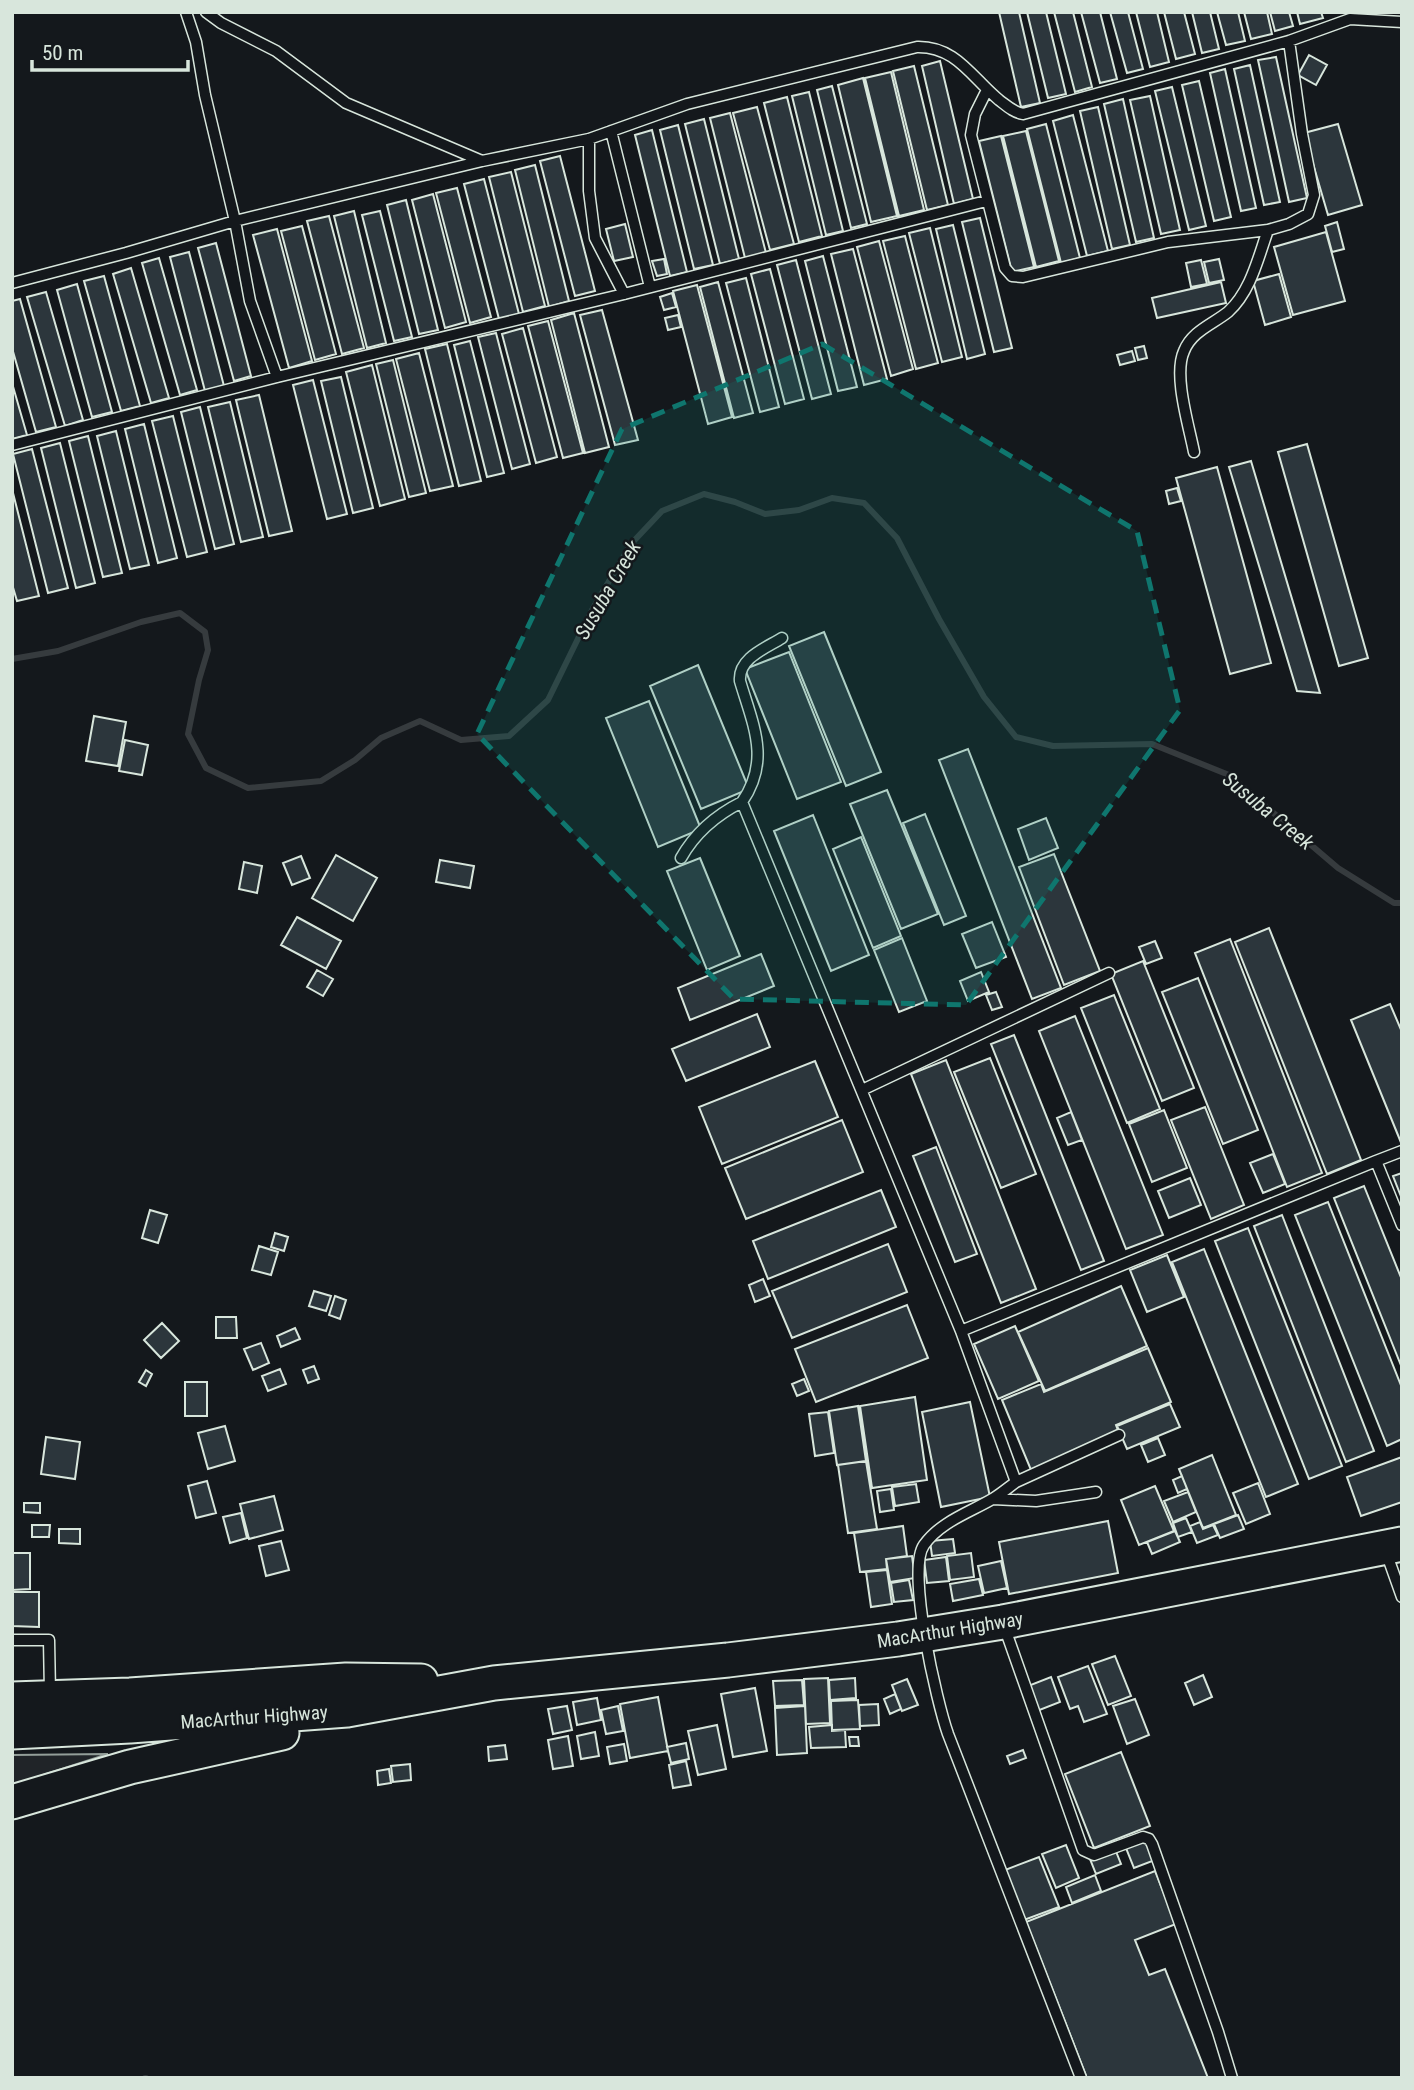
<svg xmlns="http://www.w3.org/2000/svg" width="1414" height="2090" font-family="'Roboto Condensed',sans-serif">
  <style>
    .green { fill: #202428; stroke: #939e99; stroke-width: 2 }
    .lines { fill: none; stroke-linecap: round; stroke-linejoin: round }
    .stream { stroke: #363b3e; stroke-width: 6 }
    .building { fill: #2c363c; stroke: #d8e6dc; stroke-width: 2 }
    .lane-casing { stroke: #d8e6dc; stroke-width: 13 }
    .highway-casing { stroke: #d8e6dc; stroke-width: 37 }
    .lane { stroke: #14181c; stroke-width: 10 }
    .highway { stroke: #14181c; stroke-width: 33 }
    .marked { fill: #0f766e; fill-opacity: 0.2; stroke: #0f766e; stroke-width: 5; stroke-dasharray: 14 9; stroke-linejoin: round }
    .labels { text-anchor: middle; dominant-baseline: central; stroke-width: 5; stroke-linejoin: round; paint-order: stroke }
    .street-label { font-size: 19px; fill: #d8e6dc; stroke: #14181c }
    .water-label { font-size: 21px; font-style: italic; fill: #d8e6dc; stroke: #14181c }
  </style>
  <rect width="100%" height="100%" fill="#14181c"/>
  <path class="green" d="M108,1754L12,1785V1755Z"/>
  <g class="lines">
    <path class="stream" d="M12,659L58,651L141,622L180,613L205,632L208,650L199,680L188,734L206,768L248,788L321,781L355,760L381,738L420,721L461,740L509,736L548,700L592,610L631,544L662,511L704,494L735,502L765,514L799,510L832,498L864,503L897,538L939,619L984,697L1016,737L1053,746L1152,744L1229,775L1338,868L1394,903H1402
      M145,2078H146"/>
  </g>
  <path class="building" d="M999,12H1019L1040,103L1021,107Z
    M1027,12H1046L1066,94L1048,98Z
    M1054,12H1073L1092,87L1075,92Z
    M1081,12H1100L1117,79L1100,83Z
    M1110,12H1128L1143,69L1127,73Z
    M1136,12H1157L1169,62L1150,67Z
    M1164,12H1184L1195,54L1176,59Z
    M1192,12H1210L1219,49L1202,53Z
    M1217,12H1238L1245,41L1226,45Z
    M1244,12H1267L1272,34L1251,39Z
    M1270,12H1289L1293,26L1275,31Z
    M1297,12H1321L1323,18L1300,24Z
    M1309,55L1327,65L1316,85L1298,75Z
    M1276,57L1307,198L1289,202L1258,60Z
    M940,61L973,199L954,204L922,66Z
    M1250,65L1280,202L1264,205L1234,69Z
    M914,66L948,205L927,210L893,71Z
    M1225,69L1256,208L1241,211L1210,73Z
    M891,72L924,210L899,216L865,78Z
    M863,78L897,216L871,222L838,85Z
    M1199,81L1231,217L1214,221L1182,85Z
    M832,86L867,224L851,228L817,90Z
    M1172,87L1206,226L1189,230L1155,91Z
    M809,92L843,231L826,235L792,96Z
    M1150,96L1180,230L1161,234L1130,100Z
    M787,97L822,236L799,242L764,103Z
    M1123,99L1154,238L1136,242L1104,104Z
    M757,107L794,244L770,250L733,113Z
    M1098,107L1130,245L1112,249L1080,111Z
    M730,113L766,253L745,258L710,118Z
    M1073,115L1108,251L1087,256L1053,121Z
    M704,119L739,259L720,264L685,124Z
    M1046,124L1080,258L1061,263L1027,129Z
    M1338,124L1362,205L1328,215L1304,133Z
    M678,125L713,265L694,269L660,130Z
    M652,130L687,272L670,276L635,135Z
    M1026,131L1059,261L1036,267L1003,136Z
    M1001,136L1034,267L1012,272L979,141Z
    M560,156L595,291L575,296L540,161Z
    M535,165L569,301L549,307L515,170Z
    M511,172L545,306L523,312L489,177Z
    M484,179L519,314L499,319L464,184Z
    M457,188L491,317L470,323L436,193Z
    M433,194L466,322L445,328L412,200Z
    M406,200L438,330L419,334L387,205Z
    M354,211L386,343L367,348L334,216Z
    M380,211L412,337L394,341L362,215Z
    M329,216L364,348L342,354L307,221Z
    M980,218L1012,348L994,352L962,222Z
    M1337,222L1344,249L1332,252L1325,226Z
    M625,224L633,257L614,261L606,229Z
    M953,225L985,354L967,359L936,229Z
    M302,226L336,354L315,360L281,231Z
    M930,228L962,357L942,362L909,233Z
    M277,229L312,361L289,368L253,235Z
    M1326,232L1345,301L1293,315L1274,247Z
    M905,236L938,363L916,369L883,241Z
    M879,241L913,369L891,376L857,247Z
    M216,243L251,376L234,381L198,248Z
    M853,249L887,379L864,385L831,254Z
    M189,252L224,386L205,391L170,257Z
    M823,256L857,387L838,391L805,261Z
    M159,258L197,390L180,395L142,263Z
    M664,259L667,274L657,276L652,261Z
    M1219,259L1224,280L1209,283L1204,262Z
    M796,260L831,394L812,399L777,265Z
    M1201,260L1207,284L1191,287L1186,263Z
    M131,268L169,398L151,403L113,274Z
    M770,269L804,399L785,404L751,274Z
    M1279,274L1291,317L1265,325L1253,281Z
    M104,276L140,406L121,411L84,281Z
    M746,278L779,407L760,412L726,283Z
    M718,282L753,413L734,418L700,287Z
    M1221,282L1226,303L1157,318L1152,298Z
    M77,284L112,412L92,417L57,290Z
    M697,285L732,417L708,424L673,291Z
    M46,292L83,420L65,426L27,297Z
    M672,293L676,307L664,310L660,297Z
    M20,299L56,427L36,432L12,348V301Z
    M602,310L638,440L615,445L580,315Z
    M574,313L609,447L585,453L551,320Z
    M678,315L681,327L668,330L665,318Z
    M548,321L583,453L563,458L528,326Z
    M523,328L557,457L536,463L502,334Z
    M496,333L530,464L512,469L478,337Z
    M470,341L504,473L487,477L454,345Z
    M447,344L481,481L459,486L425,349Z
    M1144,346L1147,358L1138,360L1135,348Z
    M1132,351L1135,361L1120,365L1117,355Z
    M419,353L453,486L430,491L396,359Z
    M393,360L426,493L409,497L376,364Z
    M372,365L405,499L380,506L346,372Z
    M341,377L373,508L353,513L321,381Z
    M313,380L347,514L327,519L293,385Z
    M12,383L27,435L12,439Z
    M259,395L292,531L269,536L236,400Z
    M230,402L263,537L241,542L208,407Z
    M200,407L234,544L215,549L181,412Z
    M173,416L207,552L187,557L152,421Z
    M144,424L177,558L158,563L125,429Z
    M116,431L149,565L130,569L97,436Z
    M88,436L122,573L103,577L69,441Z
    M60,443L95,583L76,588L41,448Z
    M1307,444L1368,658L1339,666L1278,452Z
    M32,449L68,588L48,593L13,454Z
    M1251,461L1320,693L1297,691L1229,467Z
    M1217,467L1271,663L1230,674L1176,478Z
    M1177,488L1181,501L1169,504L1166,491Z
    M12,489L39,596L17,601L12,584Z
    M824,632L881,772L846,786L789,646Z
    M789,652L841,782L797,799L745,669Z
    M698,665L749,789L701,809L650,686Z
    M649,701L701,829L658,847L606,718Z
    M94,716L126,722L118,766L86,761Z
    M125,740L148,745L142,775L119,771Z
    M968,749L1061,988L1032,999L939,760Z
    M887,790L938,914L901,929L850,804Z
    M925,814L966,916L944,925L903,823Z
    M813,815L869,955L831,971L774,831Z
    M1046,818L1058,848L1029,860L1018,829Z
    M861,837L901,936L873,948L833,849Z
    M1054,854L1100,971L1064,985L1019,867Z
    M336,855L377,878L353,921L312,898Z
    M301,856L310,878L292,885L283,863Z
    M700,858L740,956L707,970L667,871Z
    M440,860L474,866L470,888L436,882Z
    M244,862L262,866L257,893L239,889Z
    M297,917L341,941L326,969L281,945Z
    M992,922L1006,957L976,968L962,934Z
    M1269,928L1361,1160L1327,1174L1235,942Z
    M902,938L927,1001L899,1012L874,950Z
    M1230,939L1322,1173L1287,1187L1195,953Z
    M1155,941L1162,958L1146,964L1139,947Z
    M761,954L774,986L690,1020L678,988Z
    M1143,961L1194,1088L1162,1101L1111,974Z
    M317,970L333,979L323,996L307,987Z
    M981,972L989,992L968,1001L960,981Z
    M1198,978L1258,1130L1223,1144L1162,992Z
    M996,992L1002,1007L992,1010L986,995Z
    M1114,995L1160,1109L1127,1123L1081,1008Z
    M1390,1004L1402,1032V1145L1351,1020Z
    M757,1014L770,1047L686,1081L672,1049Z
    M1075,1016L1163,1235L1126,1249L1039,1031Z
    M1014,1035L1104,1261L1081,1270L991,1044Z
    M990,1058L1036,1174L1001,1188L954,1072Z
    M946,1060L1036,1289L1001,1303L911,1074Z
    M815,1061L838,1117L722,1164L699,1107Z
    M1205,1107L1244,1205L1211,1219L1171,1120Z
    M1164,1110L1187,1168L1152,1182L1129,1124Z
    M1071,1112L1082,1140L1068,1145L1057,1118Z
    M842,1120L863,1172L746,1219L725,1168Z
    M936,1147L977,1254L955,1262L913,1156Z
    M1273,1154L1285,1184L1263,1193L1250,1163Z
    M1402,1173V1199L1393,1176Z
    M1190,1178L1201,1205L1169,1218L1158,1191Z
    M1364,1186L1402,1280V1368L1334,1198Z
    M881,1190L896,1227L768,1279L753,1241Z
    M1328,1202L1402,1388V1439L1387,1446L1295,1215Z
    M150,1210L167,1215L158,1243L142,1238Z
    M1282,1215L1374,1451L1346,1462L1254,1226Z
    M1248,1228L1342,1466L1309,1479L1215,1241Z
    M275,1233L288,1237L284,1251L271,1247Z
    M888,1244L907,1292L792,1338L772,1291Z
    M259,1246L278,1252L271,1275L252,1270Z
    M1204,1249L1298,1484L1266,1497L1172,1262Z
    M1167,1255L1184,1297L1147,1312L1130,1270Z
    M763,1279L770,1296L755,1302L749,1285Z
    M1121,1286L1147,1346L1045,1391L1018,1332Z
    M314,1291L331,1296L326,1311L309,1306Z
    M335,1296L346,1300L340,1319L329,1315Z
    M907,1305L928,1358L816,1402L795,1349Z
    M216,1317H236L237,1338H216Z
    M162,1323L179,1341L161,1358L144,1340Z
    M1015,1326L1039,1381L998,1399L974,1344Z
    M295,1328L300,1339L281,1347L277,1336Z
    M261,1343L269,1363L253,1370L244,1349Z
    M1148,1348L1171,1402L1116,1425L1119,1433L1031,1470L1002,1400L1041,1384L1044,1392Z
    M314,1366L319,1379L308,1383L303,1370Z
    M280,1369L286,1384L268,1391L262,1376Z
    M146,1370L152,1374L146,1386L139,1382Z
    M804,1379L809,1391L797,1396L792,1384Z
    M185,1382H207V1416H185Z
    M915,1397L927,1480L872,1488L860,1406Z
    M970,1402L990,1497L941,1507L922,1412Z
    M1170,1404L1180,1427L1127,1449L1117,1426Z
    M858,1406L866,1461L837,1465L829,1411Z
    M828,1412L834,1453L815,1456L809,1414Z
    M225,1426L235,1461L208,1469L198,1433Z
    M46,1437L80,1442L75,1479L41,1474Z
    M1158,1438L1165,1455L1148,1462L1141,1445Z
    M1212,1455L1236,1515L1203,1528L1179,1469Z
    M1402,1457V1502L1361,1516L1347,1477Z
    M866,1461L877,1529L848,1533L838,1465Z
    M1182,1476L1187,1489L1178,1493L1173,1480Z
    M207,1481L216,1513L196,1518L188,1486Z
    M1258,1483L1270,1514L1246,1524L1233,1493Z
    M916,1484L919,1502L895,1506L892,1487Z
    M1155,1486L1174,1531L1139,1545L1121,1500Z
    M891,1489L894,1510L880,1512L877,1491Z
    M1188,1492L1196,1512L1173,1522L1164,1501Z
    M274,1496L283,1530L249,1539L240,1504Z
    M24,1503H40V1513L24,1512Z
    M241,1513L247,1538L230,1543L223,1517Z
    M1238,1515L1244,1529L1220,1538L1214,1524Z
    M1186,1518L1192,1532L1178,1537L1173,1523Z
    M1108,1521L1118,1573L1009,1594L999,1542Z
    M1200,1522L1203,1529L1213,1525L1218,1535L1197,1543L1190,1526Z
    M32,1525H50L49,1537H32Z
    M903,1526L907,1556L886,1559L887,1569L860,1572L854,1533Z
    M59,1529H80V1544L59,1543Z
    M1175,1531L1180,1542L1152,1554L1147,1542Z
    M953,1539L955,1553L932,1556L930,1541Z
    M281,1541L289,1570L266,1576L259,1546Z
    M12,1553H30V1589L12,1590Z
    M971,1553L974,1577L950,1580L947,1556Z
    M912,1556L915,1578L890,1582L886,1559Z
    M946,1557L949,1581L927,1583L924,1560Z
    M1001,1561L1007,1588L984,1593L978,1566Z
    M887,1570L892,1604L871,1607L866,1572Z
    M979,1579L983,1595L953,1601L950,1584Z
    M909,1580L913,1600L894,1602L891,1583Z
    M12,1592H39V1627L12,1626Z
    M1115,1656L1131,1696L1108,1705L1092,1664Z
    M1088,1666L1107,1714L1084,1722L1078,1706L1070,1709L1058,1677Z
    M1203,1675L1212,1697L1194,1705L1185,1683Z
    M1051,1677L1060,1702L1037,1711L1028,1686Z
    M828,1678L830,1723L806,1724L804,1679Z
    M855,1678L856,1698L830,1700L829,1680Z
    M907,1679L918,1705L902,1711L892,1685Z
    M802,1680L804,1705L775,1706L773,1681Z
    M755,1688L767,1751L733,1757L721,1694Z
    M895,1694L901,1709L890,1714L884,1699Z
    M658,1697L668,1751L630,1758L620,1704Z
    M597,1698L601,1720L577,1725L573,1702Z
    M1135,1699L1149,1735L1127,1744L1113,1706Z
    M858,1700L860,1729L832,1730L831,1701Z
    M878,1704L879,1725L860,1726L859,1705Z
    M567,1706L572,1730L553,1734L548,1709Z
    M618,1706L623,1731L606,1734L601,1710Z
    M805,1706L807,1753L777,1755L775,1708Z
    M717,1725L726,1769L698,1775L688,1731Z
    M832,1725V1731L845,1730L846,1747L811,1748L809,1727Z
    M595,1732L599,1756L581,1759L577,1736Z
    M568,1736L573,1766L553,1769L548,1740Z
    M849,1737H858L859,1746H850Z
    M686,1743L689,1759L671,1763L667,1747Z
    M624,1744L627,1761L610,1764L607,1747Z
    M505,1745L507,1759L489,1761L488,1747Z
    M1023,1750L1026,1758L1010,1764L1007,1756Z
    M1121,1752L1150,1826L1094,1848L1065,1774Z
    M686,1761L691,1785L673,1788L669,1765Z
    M410,1764L411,1780L393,1782L391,1766Z
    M389,1769L391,1783L378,1785L377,1771Z
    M1147,1840L1155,1860L1134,1868L1126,1848Z
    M1066,1845L1079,1878L1056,1888L1042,1854Z
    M1115,1849L1121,1864L1096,1874L1090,1859Z
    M1039,1857L1059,1907L1024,1920L1005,1870Z
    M1155,1871L1176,1924L1135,1940L1149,1975L1165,1969L1208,2078H1087L1026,1922Z
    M1095,1875L1101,1891L1072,1903L1066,1887Z"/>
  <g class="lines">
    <g class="lane-casing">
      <path id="lane" d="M186,12L196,42L205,95L235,221L250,301L277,377
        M206,12L221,23L276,51L346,103L482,161L589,139L687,104L917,47C956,46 972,78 999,100C1007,106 1013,112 1023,114L1289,41L1350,19L1402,22
        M987,90L975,114L971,135L1005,268L1012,276L1023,277L1168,242L1268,230
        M611,131L650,287
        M589,139V191L595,238L624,294
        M12,283L126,253L235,221L482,161
        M12,445L277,377L624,294L986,201
        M1194,452C1189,426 1173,375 1184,351C1192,331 1213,324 1228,312C1251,291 1258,258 1268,230L1289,224L1308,214L1314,195L1302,134L1289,41
        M782,638C766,648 738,658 740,681C753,725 771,760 742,802L961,1331L1376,1161L1402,1225
        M681,858C695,833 716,815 742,802
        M862,1090L1109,973
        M1376,1161L1402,1151
        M961,1331L1016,1482C1009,1487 1002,1493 994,1498C971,1512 941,1521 924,1545C906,1570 937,1703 948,1734L1081,2078
        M1016,1482L1119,1435
        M993,1499L1036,1501L1096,1492
        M1386,1552L1402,1597
        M1004,1626L1083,1850L1094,1855L1143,1837L1149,1839L1152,1844L1218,2032L1232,2078
        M12,1640H49L50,1693"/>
    </g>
    <g class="highway-casing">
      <path id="highway" d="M12,1699L130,1695L346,1680L421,1681
        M12,1732L130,1726L347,1710L494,1683L728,1660L898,1639L1003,1622L1402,1544
        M12,1802L130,1767L282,1733"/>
    </g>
    <use href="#lane" class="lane"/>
    <use href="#highway" class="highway"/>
  </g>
  <path class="marked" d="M822,344L1137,531L1180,710L966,1005L734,999L477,734L622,429Z"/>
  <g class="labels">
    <g class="street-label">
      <text transform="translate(950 1630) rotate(-9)">MacArthur Highway</text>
      <text transform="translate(254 1717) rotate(-4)">MacArthur Highway</text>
    </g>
    <g class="water-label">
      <text transform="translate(608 590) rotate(-60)">Susuba Creek</text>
      <text transform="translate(1268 811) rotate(39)">Susuba Creek</text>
    </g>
  </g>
  <rect width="1414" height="2090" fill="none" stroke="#d8e6dc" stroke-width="28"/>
  <path d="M32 60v10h156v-10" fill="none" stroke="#d8e6dc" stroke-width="3.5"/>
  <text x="42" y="60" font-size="21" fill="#d8e6dc" stroke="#14181c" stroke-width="5" paint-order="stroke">50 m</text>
</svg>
